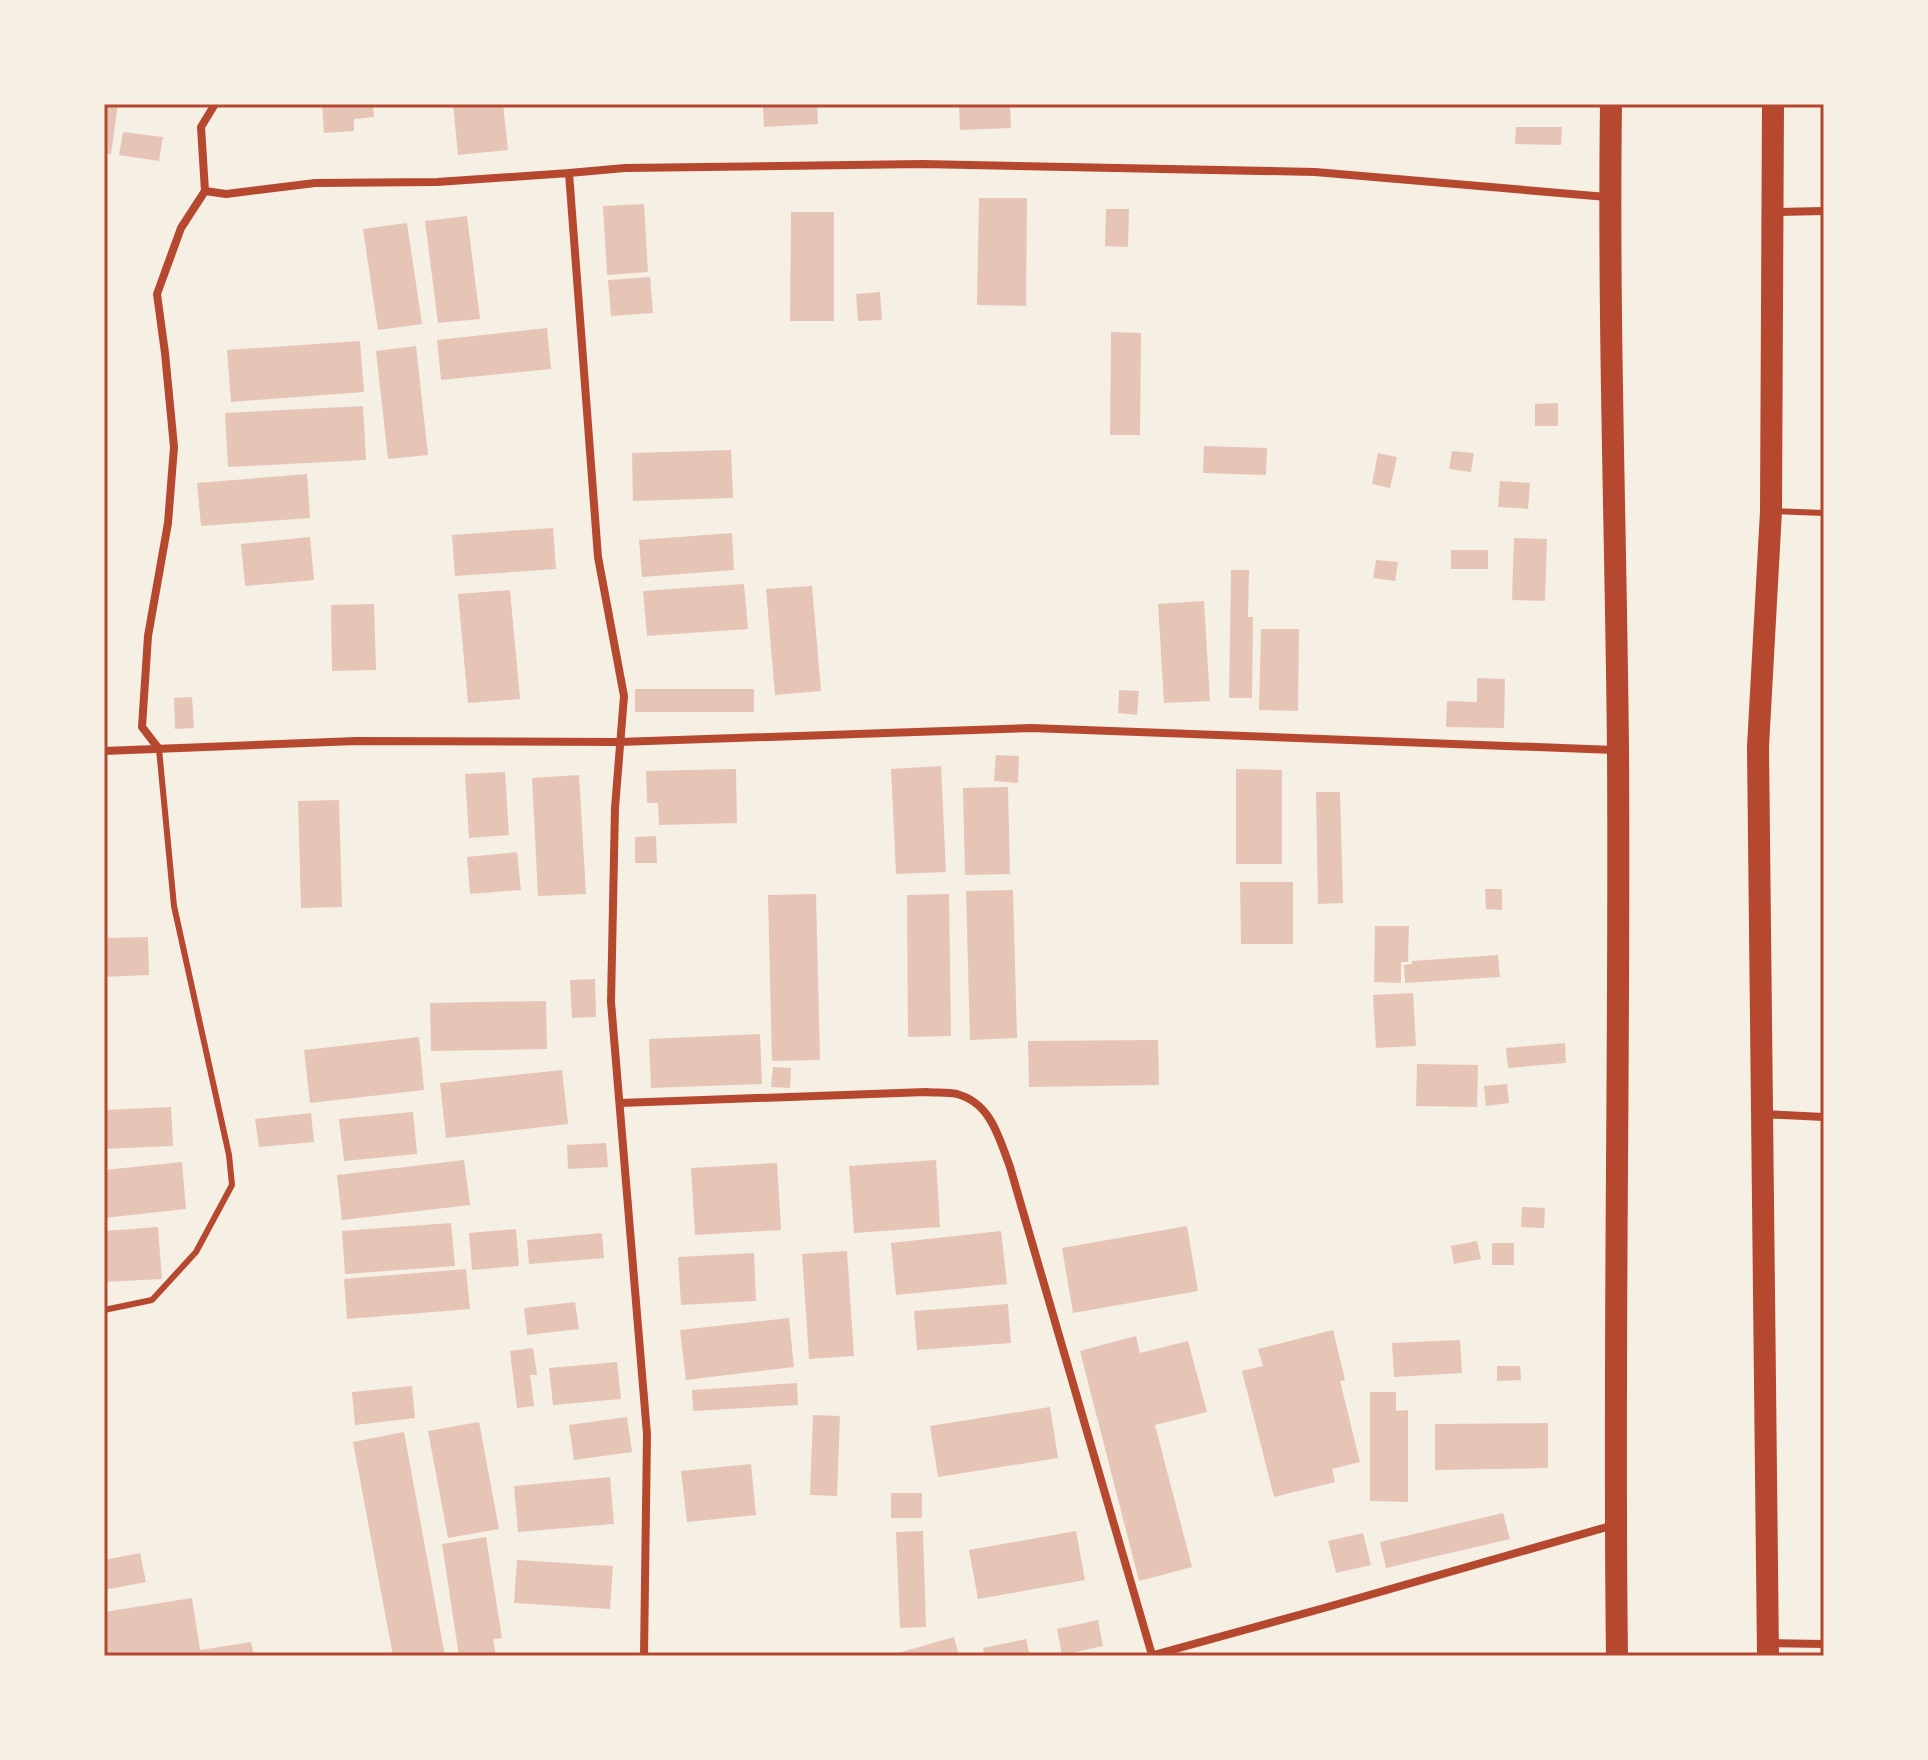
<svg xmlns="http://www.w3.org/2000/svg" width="1928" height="1760" font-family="Barlow,sans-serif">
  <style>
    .building { fill: #e6c5b7 }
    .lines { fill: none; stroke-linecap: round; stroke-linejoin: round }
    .service { stroke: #b5482f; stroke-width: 6 }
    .minor { stroke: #b5482f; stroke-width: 8 }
    .trunk { stroke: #b5482f; stroke-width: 22 }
    .neatline { fill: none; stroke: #b5482f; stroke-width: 3 }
  </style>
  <rect width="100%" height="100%" fill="#f6efe4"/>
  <path class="building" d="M104,104H118L111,154L104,153Z
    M322,104H373L374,117L354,119V131L324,133Z
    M453,104H503L508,150L458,155Z
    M763,104H817L818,124L764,127Z
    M959,104H1010L1011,128L960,130Z
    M1516,127H1562L1561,145L1515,144Z
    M123,132L163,137L159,161L119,155Z
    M979,198H1027L1026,306L977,305Z
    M644,204L648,272L607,275L603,206Z
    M1106,209H1129L1128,247L1105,246Z
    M791,212H834V321H790Z
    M467,216L480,319L438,323L425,221Z
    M407,223L422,324L378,330L363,229Z
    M650,277L653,313L611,316L608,280Z
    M880,292L882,320L858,321L856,294Z
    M547,328L551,369L441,380L437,340Z
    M1111,332L1141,333L1140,435H1110Z
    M360,341L364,392L231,402L227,350Z
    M416,346L428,455L388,459L376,351Z
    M1558,403V426H1535V404Z
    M363,406L366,460L228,467L225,413Z
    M1204,446L1267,448L1266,475L1203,473Z
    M731,450L733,498L633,501L632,453Z
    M1452,451L1474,453L1471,472L1449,469Z
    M1378,453L1397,457L1390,488L1372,484Z
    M307,474L310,518L201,526L197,483Z
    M1500,481L1530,483L1528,509L1498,507Z
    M553,528L556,569L455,576L452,535Z
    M732,533L734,570L642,577L639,540Z
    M310,537L314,580L245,586L241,544Z
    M1514,538L1547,539L1545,601L1512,600Z
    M1451,550H1488V569H1451Z
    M1376,560L1398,562L1395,581L1373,578Z
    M1231,570H1249L1248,617H1253L1252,698H1229Z
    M744,584L748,629L647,636L643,591Z
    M812,586L821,691L775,695L766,589Z
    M510,590L520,699L468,703L458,594Z
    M1204,601L1210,701L1164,703L1158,604Z
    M374,604L376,670L332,671L331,605Z
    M1261,629H1299L1298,711L1259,710Z
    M1477,678L1505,679L1504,728L1446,727L1447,701L1477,702Z
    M635,689H754V712H635Z
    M1119,690L1139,691L1137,715L1118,713Z
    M192,697L194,728L175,729L174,698Z
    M996,755L1019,756L1018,783L994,781Z
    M941,766L946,872L896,874L891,769Z
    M736,769L737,823L659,825L658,803H647L646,771Z
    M1236,769L1282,770V864H1236Z
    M505,772L509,835L469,838L465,774Z
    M579,775L586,894L538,896L532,778Z
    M1008,787L1010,874L965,875L963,788Z
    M1316,792H1340L1343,903L1318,904Z
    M339,800L342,907L301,908L298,801Z
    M656,836L657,863H635V837Z
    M517,852L521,890L470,894L467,857Z
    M1240,882H1293V944H1241Z
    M1485,889H1502V910L1486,909Z
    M1013,890L1017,1038L970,1040L966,891Z
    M816,894L820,1060L772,1061L768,895Z
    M949,894L951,1036L908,1037L907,895Z
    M1375,926H1409L1408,962H1401V983L1374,982Z
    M148,937L149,975L104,977V938Z
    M1498,955L1500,977L1405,983L1404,965L1412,964V961Z
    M595,979L596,1017L572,1018L570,980Z
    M1413,993L1416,1046L1376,1048L1373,995Z
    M546,1001L547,1049L431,1051L430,1003Z
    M760,1034L762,1084L651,1088L649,1039Z
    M419,1037L424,1090L310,1103L304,1050Z
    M1158,1040L1159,1085L1029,1087L1028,1041Z
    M1565,1043L1566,1063L1508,1068L1506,1048Z
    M1417,1064L1478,1065L1477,1107L1416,1106Z
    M773,1067L791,1068L790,1088L771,1087Z
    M562,1070L568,1124L446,1138L440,1083Z
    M1507,1084L1509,1103L1486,1106L1484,1086Z
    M171,1107L173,1146L104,1149V1110Z
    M413,1112L417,1154L344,1161L339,1119Z
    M311,1113L314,1142L259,1147L255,1119Z
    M606,1143L608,1167L568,1169L567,1145Z
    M464,1160L470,1205L342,1220L337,1175Z
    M936,1160L940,1227L854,1233L849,1166Z
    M182,1162L186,1209L104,1218V1170Z
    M777,1163L781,1230L695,1235L691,1168Z
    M1522,1207L1545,1208L1544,1228L1521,1227Z
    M451,1223L455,1266L345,1274L342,1231Z
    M1187,1226L1198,1291L1073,1313L1062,1248Z
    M158,1227L162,1279L104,1282V1231Z
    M516,1229L519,1266L472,1270L469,1233Z
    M1001,1231L1007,1284L896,1295L891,1243Z
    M602,1233L604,1258L529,1264L527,1240Z
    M1477,1241L1481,1259L1454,1264L1451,1246Z
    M1492,1243H1514V1265H1492Z
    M847,1251L854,1356L809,1359L802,1254Z
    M754,1253L756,1301L681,1305L678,1257Z
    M466,1269L470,1309L347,1319L344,1279Z
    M575,1302L579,1329L527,1335L524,1308Z
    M1008,1304L1011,1343L917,1350L914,1311Z
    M789,1318L794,1367L686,1380L680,1330Z
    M1333,1330L1345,1380L1340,1381L1360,1462L1332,1469L1335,1482L1274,1497L1242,1371L1263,1366L1258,1349Z
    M1136,1336L1140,1353L1188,1341L1207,1412L1155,1425L1192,1567L1139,1581L1080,1351Z
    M1460,1340L1462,1373L1394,1377L1392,1343Z
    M533,1348L537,1375H530L534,1406L517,1408L510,1351Z
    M617,1362L621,1399L553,1405L549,1368Z
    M1497,1366H1520L1521,1380L1497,1381Z
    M797,1383L798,1405L693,1411L692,1390Z
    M412,1386L415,1418L355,1425L352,1392Z
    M1370,1392H1396V1411L1408,1410V1502L1370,1501Z
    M1050,1407L1058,1458L938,1477L930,1426Z
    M813,1415L840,1416L837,1496L810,1495Z
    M627,1417L632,1452L574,1460L569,1425Z
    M479,1422L499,1529L448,1538L428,1431Z
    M1548,1423V1468L1435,1470V1424Z
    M404,1432L445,1656H393L353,1442Z
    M751,1464L756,1515L687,1522L681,1471Z
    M610,1477L614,1524L518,1532L514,1486Z
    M891,1493H922V1518H891Z
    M1503,1513L1510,1539L1386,1568L1380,1542Z
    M923,1531L926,1627L900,1628L896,1532Z
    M1076,1531L1085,1580L978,1599L969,1550Z
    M1363,1533L1371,1565L1336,1573L1328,1541Z
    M486,1537L502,1638L493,1639L496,1656H459L442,1544Z
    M140,1553L146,1582L104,1590V1560Z
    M517,1560L613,1566L610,1609L514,1603Z
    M192,1598L200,1650L251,1642L254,1656H104V1612Z
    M1098,1620L1103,1646L1062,1655L1057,1629Z
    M954,1637L959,1656H891V1655Z
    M1026,1639L1030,1656H985L983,1648Z"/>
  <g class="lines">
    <path class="service" d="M1774,511L1824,513
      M104,1310L152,1300L196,1252L232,1185L229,1155L174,906L159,749"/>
    <path class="minor" d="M215,104L201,127L205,191L226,194L315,183L437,182L569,173L625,168L922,164L1315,172L1607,197
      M569,173L598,557L624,696L615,808L611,1002L647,1434L644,1656
      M1774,212L1824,211
      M159,749L142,727L148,636L168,523L174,447L165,353L157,294L181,228L205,191
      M104,751L356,741L619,742L1031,728L1614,750
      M620,1103L926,1092C936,1093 947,1092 957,1094C991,1103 999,1138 1010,1167L1152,1655
      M1762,1114L1824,1117
      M1768,1643L1824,1644
      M1150,1656L1324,1608L1614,1525"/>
    <path class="trunk" d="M1611,104C1608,320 1616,536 1618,751C1620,1053 1613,1354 1617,1656
      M1768,1656L1758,747L1771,511L1773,104"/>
  </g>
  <rect width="1928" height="1760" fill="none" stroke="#f6efe4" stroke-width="212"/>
  <rect x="106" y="106" width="1716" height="1548" class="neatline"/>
</svg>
